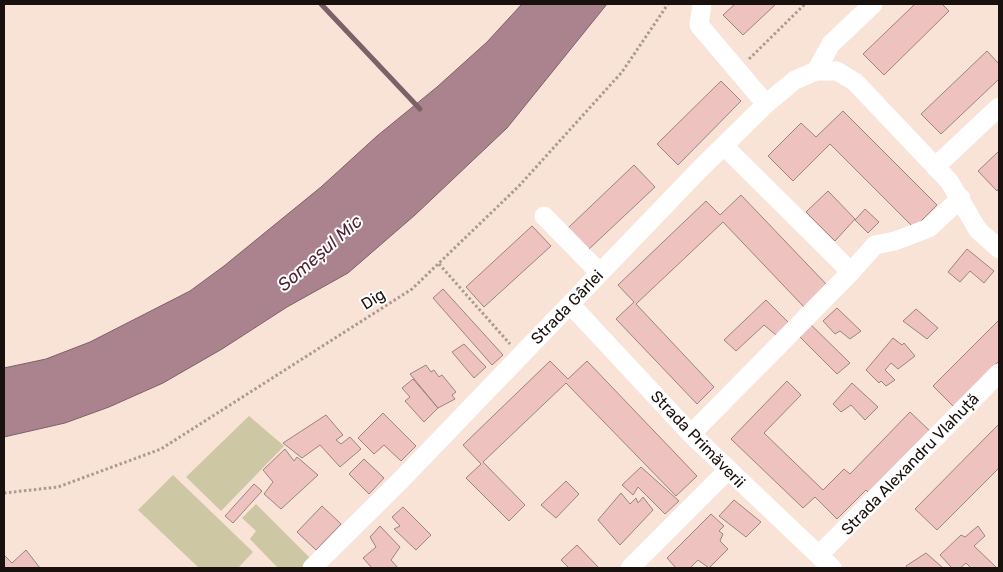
<svg xmlns="http://www.w3.org/2000/svg" width="1003" height="572" font-family="Rubik,sans-serif">
  <style>
    .green { fill: #cec7a3 }
    .water { fill: #aa838f; stroke: #7e6168 }
    .lines { fill: none; stroke-linecap: round; stroke-linejoin: round }
    .stream { stroke: #7e6168; stroke-width: 5 }
    .building { fill: #edc2bf; stroke: #9c8482 }
    .path { stroke: #ab9a90; stroke-width: 3; stroke-dasharray: 2.5 2.5; stroke-linecap: butt }
    .minor { stroke: #fff; stroke-width: 19 }
    .labels { text-anchor: middle; dominant-baseline: central; stroke-width: 4; stroke-linejoin: round; paint-order: stroke }
    .street-label { font-size: 16px; fill: #19110d; stroke: #fff }
    .water-label { font-size: 18px; font-style: italic; fill: #511e32; stroke: #fff }
  </style>
  <rect width="100%" height="100%" fill="#f9e2d6"/>
  <path class="green" d="M249,416L284,446L221,511L186,477Z
    M173,475L253,552L238,568H199L138,510Z
    M256,504L313,561L305,568H278L250,539L256,531L242,518Z"/>
  <path class="water" d="M522,4H607L507,128L415,215L348,273L287,307L222,349L163,383L109,407L65,423L4,437V368L46,359L90,342L190,291L224,266L321,187L377,136L437,87L487,42Z"/>
  <g class="lines">
    <path class="stream" d="M321,4L420,109"/>
  </g>
  <path class="building" d="M735,4H776L743,35L723,15Z
    M915,4H942L949,11L884,75L863,54Z
    M987,51L999,64V79L941,134L921,114Z
    M721,81L741,101L678,165L657,144Z
    M843,111L937,205L914,228L830,144L793,181L768,156L801,123L816,137Z
    M999,151V188L997,191L978,171Z
    M634,165L655,187L589,249L568,228Z
    M828,191L855,219L835,241L806,212Z
    M741,195L827,285L804,307L723,222L636,304L714,387L697,404L616,319L634,302L618,285L706,201L720,215Z
    M865,209L879,222L868,233L855,220Z
    M532,226L551,246L484,307L466,287Z
    M967,249L994,271L984,283L970,271L960,282L948,272Z
    M443,289L503,355L492,365L433,298Z
    M766,300L789,323L776,335L764,325L736,351L724,340Z
    M837,308L861,331L850,339L840,331L835,334L823,321Z
    M916,309L938,328L927,339L903,321Z
    M806,320L850,363L837,374L795,332Z
    M999,320V361L954,407L933,386Z
    M893,338L902,345L904,343L915,356L898,369L891,363L885,370L895,380L886,386L881,381L879,383L866,370Z
    M464,344L486,367L474,378L452,352Z
    M550,361L568,379L587,361L697,476L676,496L566,383L483,462L525,505L509,521L466,478L481,464L463,445Z
    M426,365L431,372L434,370L439,377L442,375L456,392L452,395L455,399L438,408L410,374Z
    M413,379L438,408L424,422L405,401L410,397L402,388Z
    M787,381L801,395L764,433L823,490L844,469L850,474L910,412L931,432L871,495L866,490L837,519L815,497L803,508L731,439Z
    M852,383L878,407L865,420L851,405L841,412L833,404Z
    M383,413L416,446L401,461L384,445L374,454L358,438Z
    M326,415L343,435L336,440L341,444L350,437L361,449L340,467L320,445L302,458L283,443Z
    M999,424V468L937,530L915,509Z
    M285,449L294,461L297,457L318,475L281,509L264,494L273,482L263,470Z
    M364,459L384,478L369,494L349,474Z
    M641,467L679,501L665,514L638,487L633,495L622,485Z
    M566,481L579,494L556,518L541,505Z
    M254,484L262,491L233,523L225,516Z
    M621,493L630,504L636,498L638,503L643,497L653,510L620,545L598,520Z
    M734,500L761,522L746,537L719,516Z
    M322,506L341,524L316,550L297,532Z
    M403,507L431,535L416,550L394,529L400,526L392,517Z
    M711,514L724,526L719,531L723,534L720,541L728,549L709,568L698,560L690,568H676L667,558Z
    M380,526L400,547L391,560L398,568H372L363,558L376,547L370,537Z
    M978,526L985,536L974,546L997,568H971L966,563L960,568H952L940,555L961,535L965,537Z
    M577,545L599,568H569L561,560Z
    M26,550L40,568H4V555L12,563Z
    M926,553L943,568H907L906,566Z"/>
  <g class="lines">
    <path class="path" d="M749,59L805,4
      M439,264L510,344
      M4,493L58,487L161,449L412,289L519,186L622,72L668,4"/>
    <path class="minor" d="M702,4L699,25L766,104
      M816,71L831,44L873,4
      M724,146L851,272
      M935,167L999,107
      M544,216L600,273
      M570,304L691,434L832,568
      M691,434L851,272L875,245L895,241L929,228L961,198
      M819,555L999,373
      M312,568L402,479L700,169L766,104L795,80L816,71H837L855,82L949,181L978,230L999,249
      M630,568L728,470"/>
  </g>
  <g class="labels">
    <g class="street-label">
      <text transform="translate(373 299) rotate(-32)">Dig</text>
      <text transform="translate(567 307) rotate(-46)">Strada Gârlei</text>
      <text transform="translate(698 439) rotate(46)">Strada Primăverii</text>
      <text transform="translate(910 464) rotate(-46)">Strada Alexandru Vlahuță</text>
    </g>
    <g class="water-label">
      <text transform="translate(320 253) rotate(-41)">Someșul Mic</text>
    </g>
  </g>
  <rect width="1003" height="572" fill="none" stroke="#19110d" stroke-width="10"/>
</svg>
